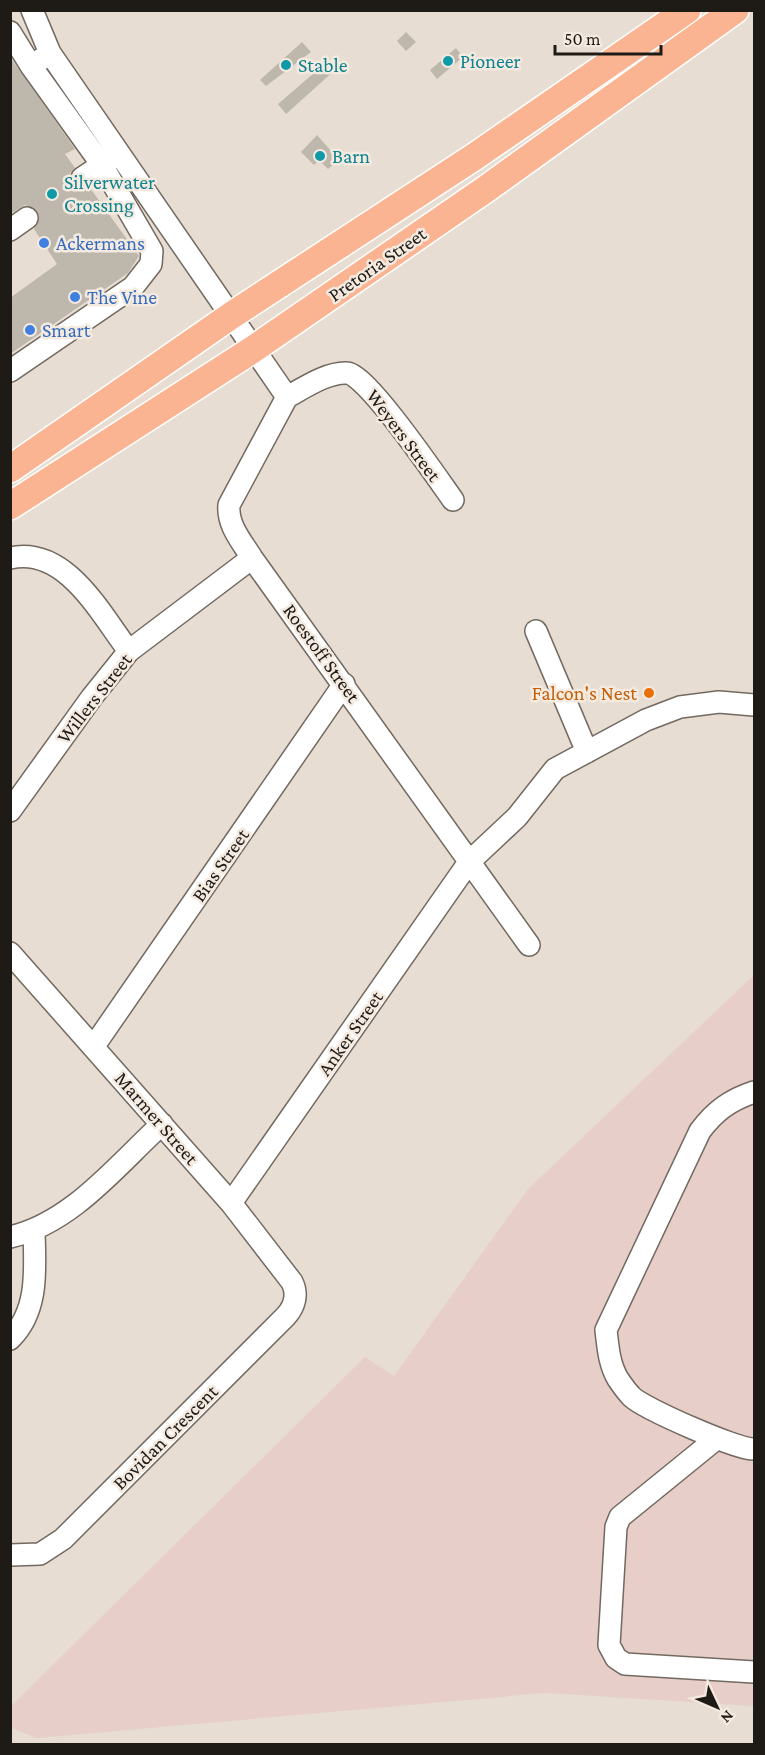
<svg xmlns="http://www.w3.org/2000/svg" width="765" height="1755" font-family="'Crimson Pro',serif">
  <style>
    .commercial { fill: #e8cec8 }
    .building { fill: #beb7ac }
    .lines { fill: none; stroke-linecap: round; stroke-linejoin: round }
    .minor-tunnel { stroke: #bfb6ad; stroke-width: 21; stroke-dasharray: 21 10; stroke-linecap: butt }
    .minor-casing { stroke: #726960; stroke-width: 24 }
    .major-casing { stroke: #fff; stroke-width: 30 }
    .minor { stroke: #fff; stroke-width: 21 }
    .major { stroke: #fbb492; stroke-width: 27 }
    .culture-dot { fill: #0f9aa8; stroke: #f4eae0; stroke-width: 2 }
    .shop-dot { fill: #3f7fe0; stroke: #f4eae0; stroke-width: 2 }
    .food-dot { fill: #e8710a; stroke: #f4eae0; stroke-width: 2 }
    .labels { text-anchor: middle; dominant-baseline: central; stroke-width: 5; stroke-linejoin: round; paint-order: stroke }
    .culture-label { font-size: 20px; fill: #0d838f; stroke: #f4eae0; text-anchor: start }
    .shop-label { font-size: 20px; fill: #366cbe; stroke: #f4eae0; text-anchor: start }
    .street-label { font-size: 20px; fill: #1e1b17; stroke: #f4eae0 }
    .food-label { font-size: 20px; fill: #c56008; stroke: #f4eae0; text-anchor: end }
  </style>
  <rect width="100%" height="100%" fill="#e7ddd2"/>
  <path class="commercial" d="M754,975V1706L546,1693L37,1738L11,1728L10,1707L365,1357L394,1376L528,1189Z"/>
  <path class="building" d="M406,32L416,42L406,51L397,41Z
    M302,42L311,52L266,86L260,80Z
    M456,48L463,57L437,79L430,70Z
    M10,57L75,149L65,154L75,168L70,173L71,185L82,191L90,188L139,256L128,273L10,354V298L57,264L34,229L40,217L37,210L25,205L10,214Z
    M328,61L335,70L286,114L278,104Z
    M317,135L339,160L328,169L319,160L314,165L301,152Z"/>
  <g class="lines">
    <path class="minor-tunnel" d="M27,218L82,178"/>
    <g class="minor-casing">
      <path id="minor" d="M32,10L50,53L287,397L229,505C227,525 242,542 252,558L529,945
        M10,32L31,66L43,58
        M82,178L112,158
        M10,230L27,218
        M10,371L133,287L151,264L152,251L102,165L31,66
        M287,397C304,388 327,372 347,373C366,373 438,479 453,500
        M10,558C66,545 101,615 129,651
        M536,631L587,752
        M10,811L92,697L129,651L252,558
        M10,953L231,1203L292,1282C298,1294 295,1306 286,1316L63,1539L40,1554L10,1555
        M94,1046L344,684
        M754,1092C730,1100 715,1111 700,1131L606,1330C608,1347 609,1364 618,1379C622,1385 627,1392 632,1397C645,1409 738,1450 754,1449
        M231,1203L469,862L517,817L555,769L646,720L680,707L719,702L754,705
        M10,1237C72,1223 117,1165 162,1124
        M10,1339C39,1311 35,1269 34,1232
        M716,1439L620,1517L616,1527L609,1645L616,1658L625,1664L754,1672"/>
    </g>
    <g class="major-casing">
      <path id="major" d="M10,469L232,315L474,157L687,10
        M10,506L255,348L486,189L735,10"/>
    </g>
    <use href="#minor" class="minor"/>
    <use href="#major" class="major"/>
  </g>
  <g class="culture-dot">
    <circle cx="448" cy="61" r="6"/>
    <circle cx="286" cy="65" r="6"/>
    <circle cx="320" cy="156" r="6"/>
    <circle cx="52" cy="194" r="6"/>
  </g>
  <g class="shop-dot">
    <circle cx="44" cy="243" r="6"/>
    <circle cx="75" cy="297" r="6"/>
    <circle cx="30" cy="330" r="6"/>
  </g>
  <circle class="food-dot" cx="649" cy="693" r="6"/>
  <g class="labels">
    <g class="culture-label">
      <text x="460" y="61">Pioneer</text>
      <text x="298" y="65">Stable</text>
      <text x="332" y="156">Barn</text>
      <text x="64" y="182">Silverwater<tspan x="64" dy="23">Crossing</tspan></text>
    </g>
    <g class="shop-label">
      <text x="56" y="243">Ackermans</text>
      <text x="87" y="297">The Vine</text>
      <text x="42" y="330">Smart</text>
    </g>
    <g class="street-label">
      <text transform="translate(377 264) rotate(-35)">Pretoria Street</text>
      <text transform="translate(404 435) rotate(53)">Weyers Street</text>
      <text transform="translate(322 653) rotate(54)">Roestoff Street</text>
      <text transform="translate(94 698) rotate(-52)">Willers Street</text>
      <text transform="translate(220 865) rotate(-55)">Bias Street</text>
      <text transform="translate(350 1033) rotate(-55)">Anker Street</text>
      <text transform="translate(157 1118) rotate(49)">Marmer Street</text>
      <text transform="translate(165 1437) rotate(-45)">Bovidan Crescent</text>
    </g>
    <g class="food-label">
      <text x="637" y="693">Falcon's Nest</text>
    </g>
  </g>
  <rect width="765" height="1755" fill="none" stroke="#1e1b17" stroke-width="24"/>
  <g transform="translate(717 1707) rotate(134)" stroke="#f4eae0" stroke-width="4.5" paint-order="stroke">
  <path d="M0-4.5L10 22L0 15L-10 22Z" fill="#1e1b17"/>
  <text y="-9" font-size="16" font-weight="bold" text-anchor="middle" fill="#1e1b17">N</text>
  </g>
  <path d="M555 45v9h106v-9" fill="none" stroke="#1e1b17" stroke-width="3"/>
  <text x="564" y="45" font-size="18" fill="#1e1b17" stroke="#f4eae0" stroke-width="4.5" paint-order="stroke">50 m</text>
</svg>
